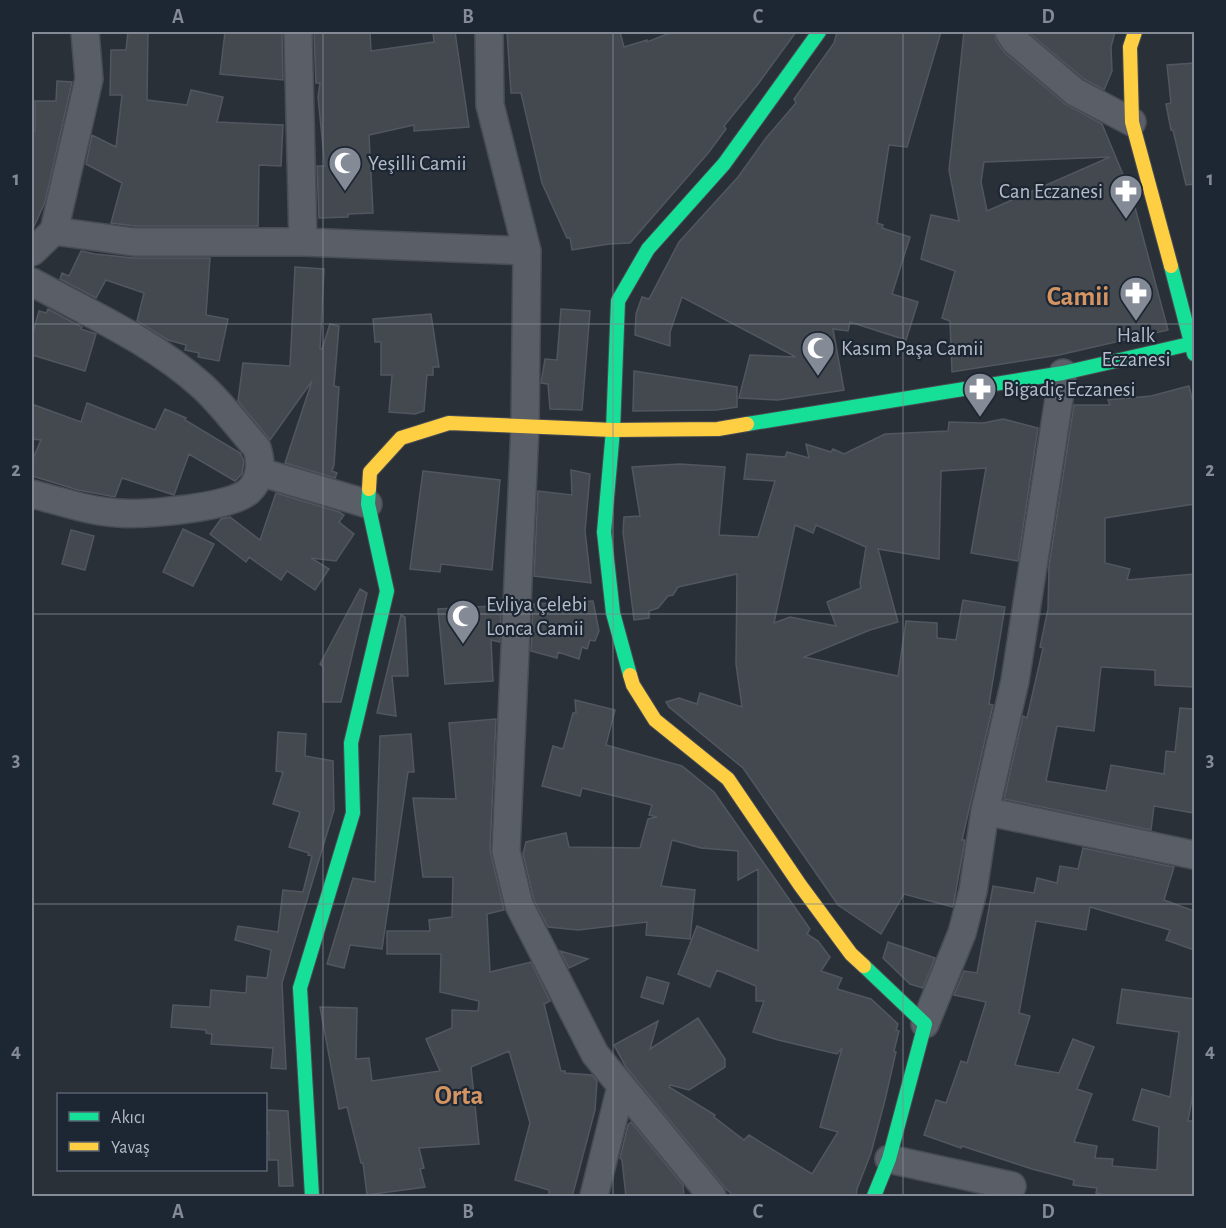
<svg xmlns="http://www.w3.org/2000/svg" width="1226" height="1228" font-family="'Alegreya Sans',sans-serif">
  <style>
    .building { fill: #444950; stroke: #52575f; stroke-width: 1.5; fill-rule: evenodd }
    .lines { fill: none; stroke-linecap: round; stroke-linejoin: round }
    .street-casing { stroke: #484c53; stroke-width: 30 }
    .fast-casing { stroke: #484c53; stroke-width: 16 }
    .slow-casing { stroke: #484c53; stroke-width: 16 }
    .street { stroke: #5a5e66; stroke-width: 27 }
    .fast { stroke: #16e098; stroke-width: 14 }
    .slow { stroke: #ffcf43; stroke-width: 14 }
    .grid { fill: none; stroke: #848b96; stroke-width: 1.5; stroke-opacity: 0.55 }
    .labels { text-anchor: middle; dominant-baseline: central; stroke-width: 4.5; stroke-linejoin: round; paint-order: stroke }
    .poi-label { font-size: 21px; fill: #b4bcc9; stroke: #1d2633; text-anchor: start }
    .district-label { font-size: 27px; font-weight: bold; fill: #d59563; stroke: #1d2633 }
    .neatline { fill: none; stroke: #848b96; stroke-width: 2 }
    .grid-label { font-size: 20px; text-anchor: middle; font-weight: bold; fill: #848b96 }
  </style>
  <rect width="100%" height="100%" fill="#2a3038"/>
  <path class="building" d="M128,32H148L147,100L187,105L191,90L223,97L217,122L283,125L281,166L259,165L258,226H135L111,223L122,183L86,164L92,135L116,147L122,95H110L111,50H126Z
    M225,32H282L283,80L220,74Z
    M314,32H370L371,51L434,42L433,32H455L469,127L414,131V125L369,135L373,213L348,214V217L319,218L317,166H325L318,97L320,83H316Z
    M507,32H620L624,47L647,40V42L672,32H796L758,84L724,126L726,129L709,152L630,243L609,244L572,250L570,238H567L542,183L521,93H511Z
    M837,32H941L907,147L889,145L877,223L883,225L882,228L910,237L892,294L918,302L906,340L850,322L848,331L833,329L844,390L778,400L739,398L750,355L796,357L682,297L670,332V346L635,335L636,314L642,297L649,299L679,242L738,177L766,138L796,103L794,99L834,43Z
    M964,32H994L996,41L1005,53L1065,104L1102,124L1132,196L1168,330L1059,355L952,372L950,321L942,318L955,271L921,259L931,215L959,221L949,170ZM1110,157L987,211L981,182L984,162Z
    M1028,32H1115L1111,47L1112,71L1104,90L1084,79Z
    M1194,63V184L1186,185L1173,130H1171L1166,104L1171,103L1167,65Z
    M57,81L72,82L45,202L32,231V131H35V101H56Z
    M81,251L95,254L134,258H210L206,315L228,319L219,361L198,357L199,353L185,350L186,345L168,340L137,321L144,293L106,280L96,298L60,279L62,273L69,276Z
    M295,267L324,269L320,349H322L330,324L339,326L334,386L339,387L334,465L332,471L337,473L335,478L285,463L312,381L270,440L238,401L243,363L290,366Z
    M48,309L82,327L81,329L96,334L85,371L32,355V336L39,311L46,313Z
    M561,309L590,311L582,410L550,409L548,384L541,383L545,359L557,360Z
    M431,314L439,367H433V375H427L424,411L415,414L389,412L392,375H381V342H375L373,319Z
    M634,371L737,387V407L716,410L633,411Z
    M1189,386L1194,407V504L1105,518V563L1130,569L1127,580L1194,574V687L1155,685V670L1101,667L1094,731L1057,726L1046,781L1106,791L1111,765L1164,774L1166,751L1175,752L1180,708L1194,709V813L1154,806L1151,830L1004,799L1023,716L1027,718L1043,648L1040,647L1048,609L1049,566L1074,405H1110L1108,400L1151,396Z
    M87,403L155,430L165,409L186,418L185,420L240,453L244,461L242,474L235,481L189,454L174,495L122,478L115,497L78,490L32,476V461L41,440L32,439V404L81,422Z
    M1003,419L1038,428L1018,561L971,553L986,468L941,471L939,559L878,549L898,622L870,630L804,657L898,676L906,621L937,623V638L956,640L963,600L1005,607L989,704L993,705L962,840H965L953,907L904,894L881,934L838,905L743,768L669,707L666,702L679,698L697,704L700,693L742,707L736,664L737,574L678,587L673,595L668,596L658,608L649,611V618L634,620L623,532L624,517L640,516L632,467L680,464L725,467L719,535L758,537L775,481L744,479L747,454L785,457L787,452L809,458L806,444L831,452L833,449L844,454L885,434L948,431L949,422L983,423ZM795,525L813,533L816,525L866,547L860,583L861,588L827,602L836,626L790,617L774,623Z
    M571,470L590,474L585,531L591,583L534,576L538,491L572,495Z
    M423,471L500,480L492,570L441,564L440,572L410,569Z
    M276,493L339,512L344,515L339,522L354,534L336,561L311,558L329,569L315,590L287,571L281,580L249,557L246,562L210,534L221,519L230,517L260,540Z
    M183,529L214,544L193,586L163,572Z
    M71,530L94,536L85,570L62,564Z
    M360,589L367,593L341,702H323V667L320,664Z
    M593,601L599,631L595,641L590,640L587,649L582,647L579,659L558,652L557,658L531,651L533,604Z
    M494,606L501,607L500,642L491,640L493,681L445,684L438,609Z
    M401,615L405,617L408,676H392L396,716L377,713Z
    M575,700L615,710L606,745L682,766L714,792L810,929L807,934L818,941L830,957L821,971L842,978L837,989L871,999L898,1024L896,1030L899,1031L894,1051L896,1052L885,1100L871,1153L857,1189L856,1197H735L725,1188L626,1067L614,1045L658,1021L650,1049L698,1018L725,1059V1067L689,1090L670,1085L669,1087L715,1115L714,1117L744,1140L749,1135L812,1174L838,1132L820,1127L842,1048L837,1054L778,1040L753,1032L764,1001H756V986L717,970L710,987L678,974L697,926L758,951V869L738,880V851L701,848L672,840L661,886L695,890L690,939L646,935L647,922L578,930L548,927L534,900L523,854L526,842L566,833L569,847L640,848L648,819L657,817L649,815L652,805L582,788L580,796L542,786L553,746L563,749L573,713H576Z
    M496,719L490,850L504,910L487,914L490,972L531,962L550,1001L544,1004L561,1071H565V1073L592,1075L597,1081L595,1110L572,1197H549V1190L515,1180L530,1123L509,1051L471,1067L479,1144L419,1148L424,1168L420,1169L425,1187L367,1195L363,1163H361L347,1107L339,1109L320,1007L357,1008L356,1059L369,1058L372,1081L440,1071L426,1039L452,1028V1010L478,1011L479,1001L440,992L441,954H387V931H430L429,920L452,917L453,877H423L413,798L456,799L449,723Z
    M278,732L306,734L305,756L333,761L334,810L282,983L286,1069L271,1068L273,1048L211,1044L212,1034L206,1033V1030L171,1027L173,1005L210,1007L211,990L246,993L247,976L267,978L271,950L235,940L238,926L278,932L283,890L303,892L312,856L308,855L309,853L289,847L300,812L273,804L283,772L276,771Z
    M411,734L414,772H408L382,949L350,945L344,968L327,964L353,878L375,882L380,736Z
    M1083,848L1174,867L1164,900L1194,911V950L1166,940L1170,930L1090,907L1086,930L1036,921L1019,1013L1030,1016L1015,1065L1059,1073L1073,1039L1094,1047L1077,1089L1092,1094L1074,1142L1097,1146L1095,1158L1113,1159L1112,1166L1157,1170L1159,1127L1133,1120L1142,1089L1170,1097L1179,1032L1117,1023L1122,989L1194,999V1088L1188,1121H1194V1197H1111L1096,1193L1097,1188L1073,1185L1074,1180L1032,1169L962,1146L961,1148L924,1135L936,1100L946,1103L961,1061L967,1063L986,1002L954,995L964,971L977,973L993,886L1034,893L1037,878L1057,883L1060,866L1078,869Z
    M888,942L935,958L923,988L910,984L883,958Z
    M560,951L588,959L569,968Z
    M647,977L669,983L663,1004L641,997Z
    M266,1110L288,1111L293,1186H279L278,1160H269V1133L266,1132Z
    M631,1122L683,1185L684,1197H626L622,1160L620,1158L628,1125Z"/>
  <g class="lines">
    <g class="street-casing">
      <path id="street" d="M298,32L303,242
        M489,32L490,105L527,251L525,426L506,851L519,905L595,1054L712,1196
        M1009,32L1015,41L1075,92L1132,122
        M54,231L89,79L85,32
        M32,252L54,231L134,242H303L527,251
        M32,282C90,314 152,341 202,386C222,404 239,428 257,448C262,464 261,479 249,491C231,508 144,515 118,513C88,511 60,501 32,494
        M260,472L368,504
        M985,811L1194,855
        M925,1024L962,933L973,891L985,811L1015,681L1063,373
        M889,1159L1012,1186L1008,1196
        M594,1196L621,1087"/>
    </g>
    <g class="fast-casing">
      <path id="fast" d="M1171,266L1194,354
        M747,424L1063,373L1194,343
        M630,675L613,613L604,532L613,430L618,301L648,249L724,164L819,32
        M864,966L925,1024L889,1159L874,1196
        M312,1196L300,988L353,813L351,743L387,591L368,504L369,489"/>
    </g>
    <g class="slow-casing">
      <path id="slow" d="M1135,32L1130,47L1132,122L1171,266
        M369,489L370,472L401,438L449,423L613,430L718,429L747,424
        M630,675L633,685L655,720L728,779L800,885L851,954L864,966"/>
    </g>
    <use href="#street" class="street"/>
    <use href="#fast" class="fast"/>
    <use href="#slow" class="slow"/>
  </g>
  <path class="grid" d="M323,32V1196M613,32V1196M903,32V1196M32,324H1194M32,614H1194M32,904H1194"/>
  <defs>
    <g id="mosque-pin" transform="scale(1.725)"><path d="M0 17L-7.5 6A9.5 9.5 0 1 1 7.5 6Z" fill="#848b96" stroke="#1d2633"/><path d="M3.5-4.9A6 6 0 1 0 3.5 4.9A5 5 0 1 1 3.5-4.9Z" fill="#fff"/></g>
    <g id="pharmacy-pin" transform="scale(1.725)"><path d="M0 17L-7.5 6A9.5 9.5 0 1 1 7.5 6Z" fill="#848b96" stroke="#1d2633"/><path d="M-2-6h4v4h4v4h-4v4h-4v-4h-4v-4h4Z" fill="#fff"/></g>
  </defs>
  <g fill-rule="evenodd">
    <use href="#mosque-pin" x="345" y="163"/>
    <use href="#pharmacy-pin" x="1126" y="191"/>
    <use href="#pharmacy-pin" x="1136" y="293"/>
    <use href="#mosque-pin" x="818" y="348"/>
    <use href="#pharmacy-pin" x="980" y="389"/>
    <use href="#mosque-pin" x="463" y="616"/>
  </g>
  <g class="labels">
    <g class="poi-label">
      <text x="368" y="163">Yeşilli Camii</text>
      <text x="1103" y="191" text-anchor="end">Can Eczanesi</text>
      <text x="1136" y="335" text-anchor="middle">Halk<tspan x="1136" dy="24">Eczanesi</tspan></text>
      <text x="841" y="348">Kasım Paşa Camii</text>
      <text x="1003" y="389">Bigadiç Eczanesi</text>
      <text x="486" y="604">Evliya Çelebi<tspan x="486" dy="24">Lonca Camii</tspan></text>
    </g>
    <g class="district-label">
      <text x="1078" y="296">Camii</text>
      <text x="459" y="1095">Orta</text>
    </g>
  </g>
  <rect width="1226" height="1228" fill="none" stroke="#1d2633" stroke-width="66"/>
  <rect x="57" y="1093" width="210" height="78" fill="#1d2633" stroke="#59626f" stroke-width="1.5"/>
  <rect x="69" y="1112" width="30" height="9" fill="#16e098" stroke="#59626f" stroke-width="1.5"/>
  <text x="111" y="1123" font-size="18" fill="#b4bcc9">Akıcı</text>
  <rect x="69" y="1142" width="30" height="9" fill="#ffcf43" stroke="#59626f" stroke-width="1.5"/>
  <text x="111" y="1153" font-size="18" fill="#b4bcc9">Yavaş</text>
  <rect x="33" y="33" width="1160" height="1162" class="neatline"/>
  <g class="grid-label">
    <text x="178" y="23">A</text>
    <text x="468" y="23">B</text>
    <text x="758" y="23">C</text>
    <text x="1048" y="23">D</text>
    <text x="16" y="185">1</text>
    <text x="1210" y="185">1</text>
    <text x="16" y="476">2</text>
    <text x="1210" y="476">2</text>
    <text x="16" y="766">3</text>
    <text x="1210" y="766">3</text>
    <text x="16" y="1057">4</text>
    <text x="1210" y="1057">4</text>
    <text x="178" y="1218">A</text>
    <text x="468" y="1218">B</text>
    <text x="758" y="1218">C</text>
    <text x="1048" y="1218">D</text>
  </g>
</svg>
